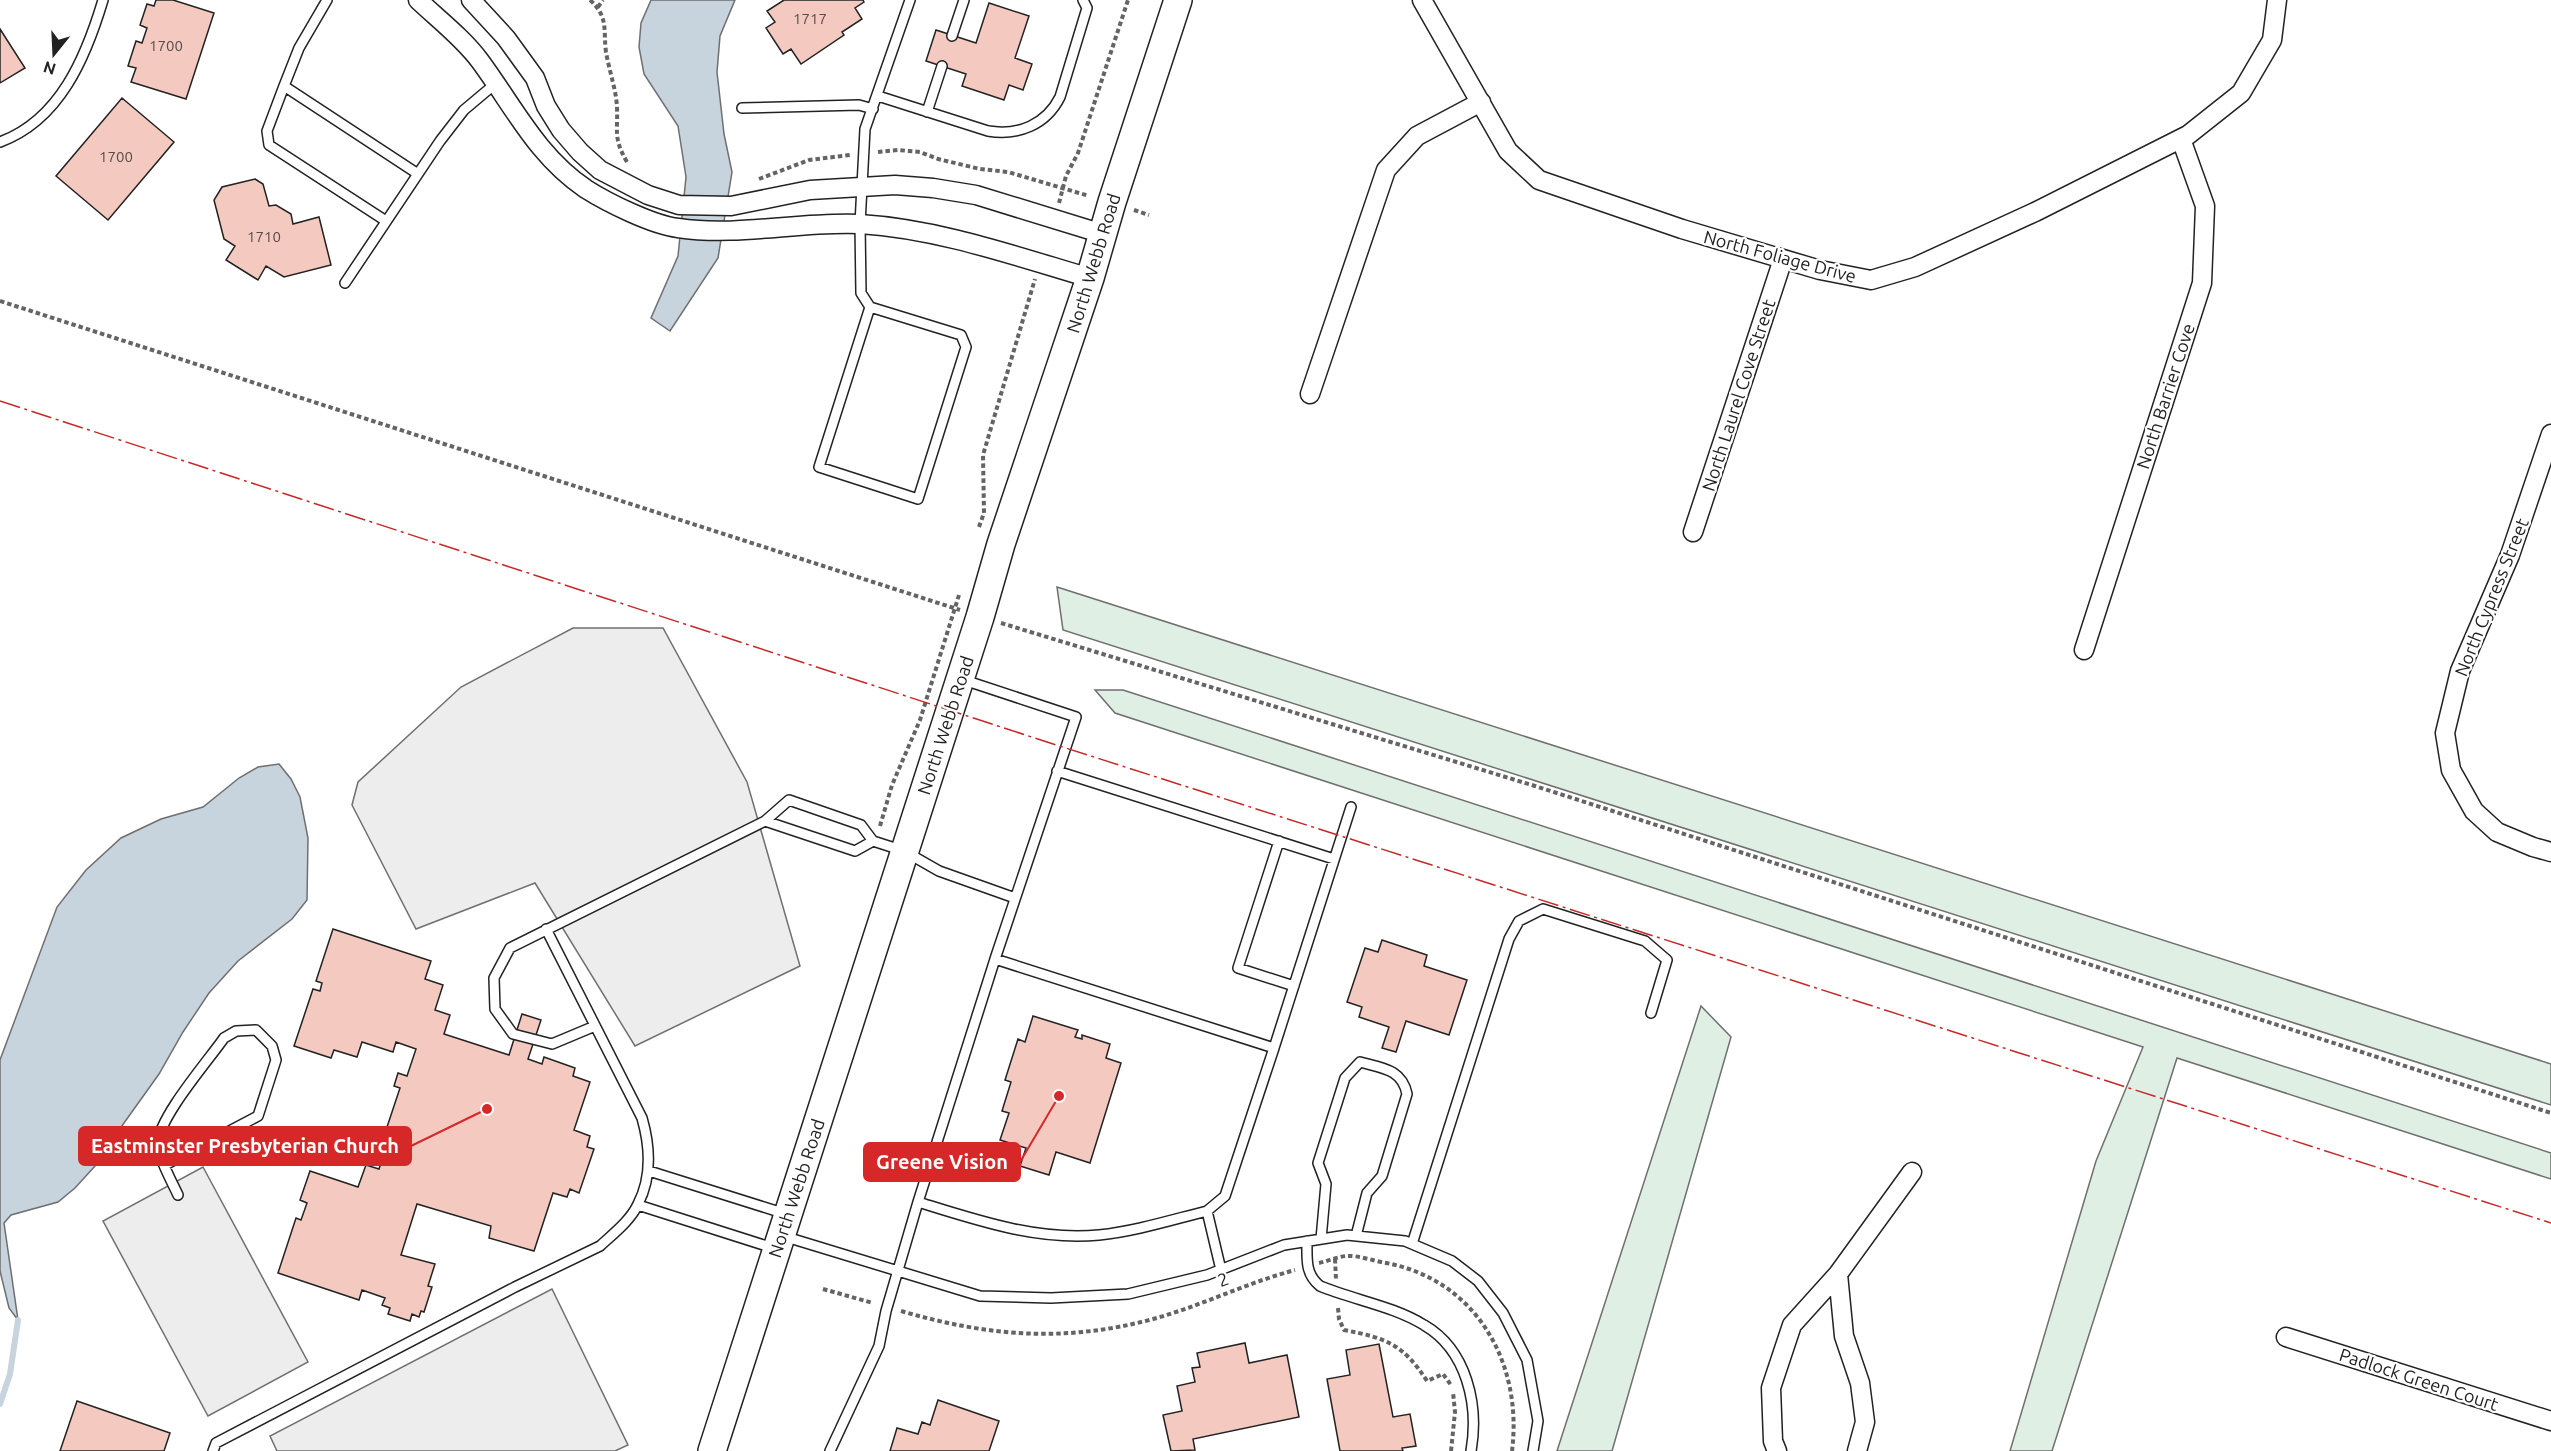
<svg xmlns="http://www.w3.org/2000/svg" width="2551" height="1451" font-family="Ubuntu,sans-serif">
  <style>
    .green { fill: #e0efe3; stroke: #6f6f6f; stroke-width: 1.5 }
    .parking { fill: #ededed; stroke: #6f6f6f; stroke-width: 1.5 }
    .water { fill: #c7d3dd; stroke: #6f6f6f; stroke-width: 1.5 }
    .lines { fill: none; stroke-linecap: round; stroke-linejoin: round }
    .stream { stroke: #c7d3dd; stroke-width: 6 }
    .building { fill: #f3c9c0; stroke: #222; stroke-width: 1.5 }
    .service-casing { stroke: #222; stroke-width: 12 }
    .minor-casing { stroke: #222; stroke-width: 21 }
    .secondary-casing { stroke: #222; stroke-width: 30 }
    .path { stroke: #646464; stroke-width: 4; stroke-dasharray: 4.5 3; stroke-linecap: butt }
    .service { stroke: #fff; stroke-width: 9 }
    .minor { stroke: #fff; stroke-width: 18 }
    .secondary { stroke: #fff; stroke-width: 27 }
    .power { stroke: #c62828; stroke-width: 1.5; stroke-dasharray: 21 4.5 3 4.5; stroke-linecap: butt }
    .labels { text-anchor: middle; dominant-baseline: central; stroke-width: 4.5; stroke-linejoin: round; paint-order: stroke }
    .number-label { font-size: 15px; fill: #564c4a }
    .street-label { font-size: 18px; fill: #222; stroke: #fff }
    .leader { fill: none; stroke: #d62828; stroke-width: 2 }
    .callout-dot { fill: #d62828; stroke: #fff; stroke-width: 2 }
    .callout { fill: #d62828; stroke: #d62828; stroke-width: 2 }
    .callout-label { font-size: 20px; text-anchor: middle; font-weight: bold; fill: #fff }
  </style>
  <rect width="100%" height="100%" fill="#fff"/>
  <path class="green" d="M1057,587L2551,1064V1105L1063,630Z
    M1095,690H1123L2551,1153V1179L2177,1058L2052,1451H2010L2096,1161L2143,1047L1115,713Z
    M1701,1006L1731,1037L1612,1451H1557Z"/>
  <path class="parking" d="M573,628H663L747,782L800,966L635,1046L535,883L416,929L352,805L358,782L461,687Z
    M203,1167L308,1362L208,1416L103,1221Z
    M552,1289L628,1445L615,1451H277L270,1436Z"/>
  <path class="water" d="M651,0H735L720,36L717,72L724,134L732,172L718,258L670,331L651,318L678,256L686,177L678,126L644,74L639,47L641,23Z
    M279,764L291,779L300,797L308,838L307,900L292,919L238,961L209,993L183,1032L159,1074L119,1130L105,1155L75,1188L58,1202L11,1215L4,1223L18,1320L9,1308L0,1271V1060L57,907L86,870L121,838L161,819L203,807L239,778L258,767Z"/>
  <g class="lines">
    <path class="stream" d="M0,1404L10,1374L18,1320"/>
  </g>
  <path class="building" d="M156,0H173L214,13L186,99L131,82L136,68L128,66L136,41L142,43L147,28L140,25L147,4L154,6Z
    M784,0H863L864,2L855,8L862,19L842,32L844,35L801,64L791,49L783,54L766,28L775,22L767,11Z
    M989,3L1029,16L1015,58L1032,64L1023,90L1009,85L1004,100L962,86L966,74L926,61L936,30L976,43Z
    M0,29L25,68L0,83Z
    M122,98L174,142L108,220L56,176Z
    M255,179L263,184L269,206L276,205L291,214L293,224L319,217L331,265L284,277L266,266L258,280L226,260L235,246L224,239L214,200L222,187Z
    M333,929L431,961L425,979L443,985L435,1010L450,1015L444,1034L509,1055L522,1014L541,1020L528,1059L542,1064L544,1057L575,1068L573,1076L590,1082L574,1130L590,1136L587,1147L594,1149L579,1193L570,1189L567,1197L553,1193L534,1251L489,1238L491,1226L417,1204L401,1255L435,1264L428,1286L432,1287L424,1312L421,1311L419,1317L412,1314L410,1321L388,1314L390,1308L382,1305L385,1298L362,1290L359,1300L278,1273L296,1218L301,1220L307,1203L300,1200L310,1171L358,1187L366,1165L379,1169L391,1132L386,1130L400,1088L394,1086L398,1073L407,1076L416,1049L396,1042L393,1052L362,1042L357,1057L334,1050L331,1058L294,1046L313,989L320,991L322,983L316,981Z
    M1382,940L1427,955L1424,966L1467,980L1449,1035L1406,1021L1396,1052L1382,1048L1389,1027L1359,1017L1362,1007L1347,1002L1365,948L1378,952Z
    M1033,1016L1078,1030L1075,1037L1082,1039V1035L1110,1044L1106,1058L1121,1063L1090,1163L1056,1152L1049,1175L1020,1166L1026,1148L1000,1140L1009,1113L1002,1111L1011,1082L1005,1080L1018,1039L1025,1042Z
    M1245,1343L1249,1363L1287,1355L1299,1417L1193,1439L1195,1450L1171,1451L1163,1415L1182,1411L1177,1386L1195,1382L1192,1368L1200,1367L1197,1353Z
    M1379,1344L1393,1417L1410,1414L1416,1446L1402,1448L1403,1451H1340L1327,1379L1350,1375L1346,1350Z
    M938,1400L999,1421L989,1451H890L897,1428L918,1434L922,1422L930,1425Z
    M77,1401L170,1433L164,1451H60Z"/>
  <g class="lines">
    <g class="service-casing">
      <path id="service" d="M327,0L299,48L284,86L267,131L269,145L386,221
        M952,36L964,0
        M284,86L418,174
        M878,96L988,131C1018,136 1046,125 1060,97L1087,8L1083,0
        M742,108L859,105L873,109
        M927,112L942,66
        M0,142C60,120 86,57 103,0
        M345,283L440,141L464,110L495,84
        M870,307L819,467L918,499L966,347L961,335L870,307L861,293L860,224L865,129L910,0
        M964,680L1076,717L995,959
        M1057,771L1334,859
        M765,821L855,851L873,841
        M1279,841L1238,968L1294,986
        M595,1026L552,1044L513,1034L495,1009L494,978L510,948L765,821L789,800L861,825L873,841L904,851L939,871L1015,898
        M1274,1048L1351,807
        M165,1165L258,1116L276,1060L272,1046L256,1030L236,1031L224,1038C208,1061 159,1117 158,1143C157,1155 172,1182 178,1195
        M649,1171L786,1214
        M918,1202C976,1220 1037,1241 1099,1235C1136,1231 1171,1220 1207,1211L1221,1270
        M638,1205L773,1248
        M783,1236L980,1296L1051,1298L1128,1294L1207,1275L1284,1245L1347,1235L1405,1241L1452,1261L1478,1281L1503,1313L1527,1360L1538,1421L1533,1451
        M1321,1239L1326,1184L1318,1163L1345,1078L1360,1062C1382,1068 1402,1069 1407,1094L1382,1176L1367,1193L1356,1236
        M1307,1241C1307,1259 1305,1274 1320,1286C1354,1300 1393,1306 1424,1325C1467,1350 1479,1405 1471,1451
        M1412,1244L1509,939L1519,921L1543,909L1645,941L1667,960L1651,1013
        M213,1451L216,1443L515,1287L600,1246C613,1234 631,1220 638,1204C652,1177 650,1146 642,1118L546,929
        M830,1451L879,1346L886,1311L918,1202L995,959L1274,1048L1225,1196L1207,1211"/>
    </g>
    <g class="minor-casing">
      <path id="minor" d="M418,0C438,19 463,38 480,61C514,107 537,156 586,189C608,203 653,225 678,228C739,237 800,221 860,224C939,229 1015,256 1090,278
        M471,0L506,38L535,78L546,106L561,130L580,152L600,170L648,195L679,205L731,206L810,190L895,185L933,188L976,195L1103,234
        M1422,0L1508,151L1539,180L1682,229L1820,270L1871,280L1915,267L2035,212L2188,135L2241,93L2272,40L2277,0
        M1310,394L1386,170L1417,136L1481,102
        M2551,434L2510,555L2460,671L2445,733L2451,770L2474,811L2497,832L2533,847L2551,852
        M1693,532L1783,259
        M2084,650L2202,283L2205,206L2181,139
        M1838,1274L1844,1336L1860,1383L1865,1422L1857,1451
        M2286,1337L2551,1421
        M1777,1451L1773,1441L1771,1388L1792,1325L1838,1274L1912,1172"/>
    </g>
    <g class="secondary-casing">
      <path id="secondary" d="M712,1451L980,617L1001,544L1090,278L1112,202L1178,0"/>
    </g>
    <path class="path" d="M590,0C609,17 603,30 606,52C609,70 616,89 617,107C618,132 613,138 627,162
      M598,7L603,0
      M878,152L898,150L920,152L938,159L980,169L1008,172L1089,196
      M759,179L809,160L850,155
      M1059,203L1066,176L1078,153L1128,0
      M1134,210L1149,215
      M0,301L960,610
      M979,527L984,513L983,455L1035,279
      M1001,623L1535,786L2551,1113
      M880,826L892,785L920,720L959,595
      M1335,1259L1336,1279
      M1319,1263C1328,1261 1337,1257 1346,1256C1358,1255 1374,1261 1386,1263C1477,1280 1523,1364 1512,1451
      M823,1289L873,1303
      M1338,1308L1339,1319L1344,1330C1386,1338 1403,1344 1427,1381L1443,1374L1451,1385
      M901,1311C987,1336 1064,1343 1153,1319C1201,1306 1246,1283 1295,1270
      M1451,1451L1455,1412L1453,1392"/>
    <use href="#service" class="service"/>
    <use href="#minor" class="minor"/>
    <use href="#secondary" class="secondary"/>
    <path class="power" d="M0,401L1047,742L2551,1223"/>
  </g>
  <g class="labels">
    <g class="number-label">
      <text x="810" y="18">1717</text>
      <text x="166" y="45">1700</text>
      <text x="116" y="156">1700</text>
      <text x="264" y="236">1710</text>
    </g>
    <g class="street-label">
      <text transform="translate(1780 256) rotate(15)">North Foliage Drive</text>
      <text transform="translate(1093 263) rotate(-73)">North Webb Road</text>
      <text transform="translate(1738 395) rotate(-72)">North Laurel Cove Street</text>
      <text transform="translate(2165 396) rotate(-72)">North Barrier Cove</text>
      <text transform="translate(2491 597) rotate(-68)">North Cypress Street</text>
      <text transform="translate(945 725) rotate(-72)">North Webb Road</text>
      <text transform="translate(796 1188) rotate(-72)">North Webb Road</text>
      <text transform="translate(1223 1279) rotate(-20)">2</text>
      <text transform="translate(2419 1379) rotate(18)">Padlock Green Court</text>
    </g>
  </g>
  <path class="leader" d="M487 1109L411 1146M1059 1096L1020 1162"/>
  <g class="callout-dot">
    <circle cx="487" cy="1109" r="6"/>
    <circle cx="1059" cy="1096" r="6"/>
  </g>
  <g class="callout">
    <rect x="79" y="1127" width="332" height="38" rx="6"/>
    <rect x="864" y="1143" width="156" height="38" rx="6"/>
  </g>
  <g class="callout-label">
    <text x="245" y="1153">Eastminster Presbyterian Church</text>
    <text x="942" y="1169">Greene Vision</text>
  </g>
  <g transform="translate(54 54) rotate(198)" stroke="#ffffff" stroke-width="4.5" paint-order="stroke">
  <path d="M0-4.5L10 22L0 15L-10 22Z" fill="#222222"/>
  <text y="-9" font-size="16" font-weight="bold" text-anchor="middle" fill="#222222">N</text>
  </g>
</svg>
